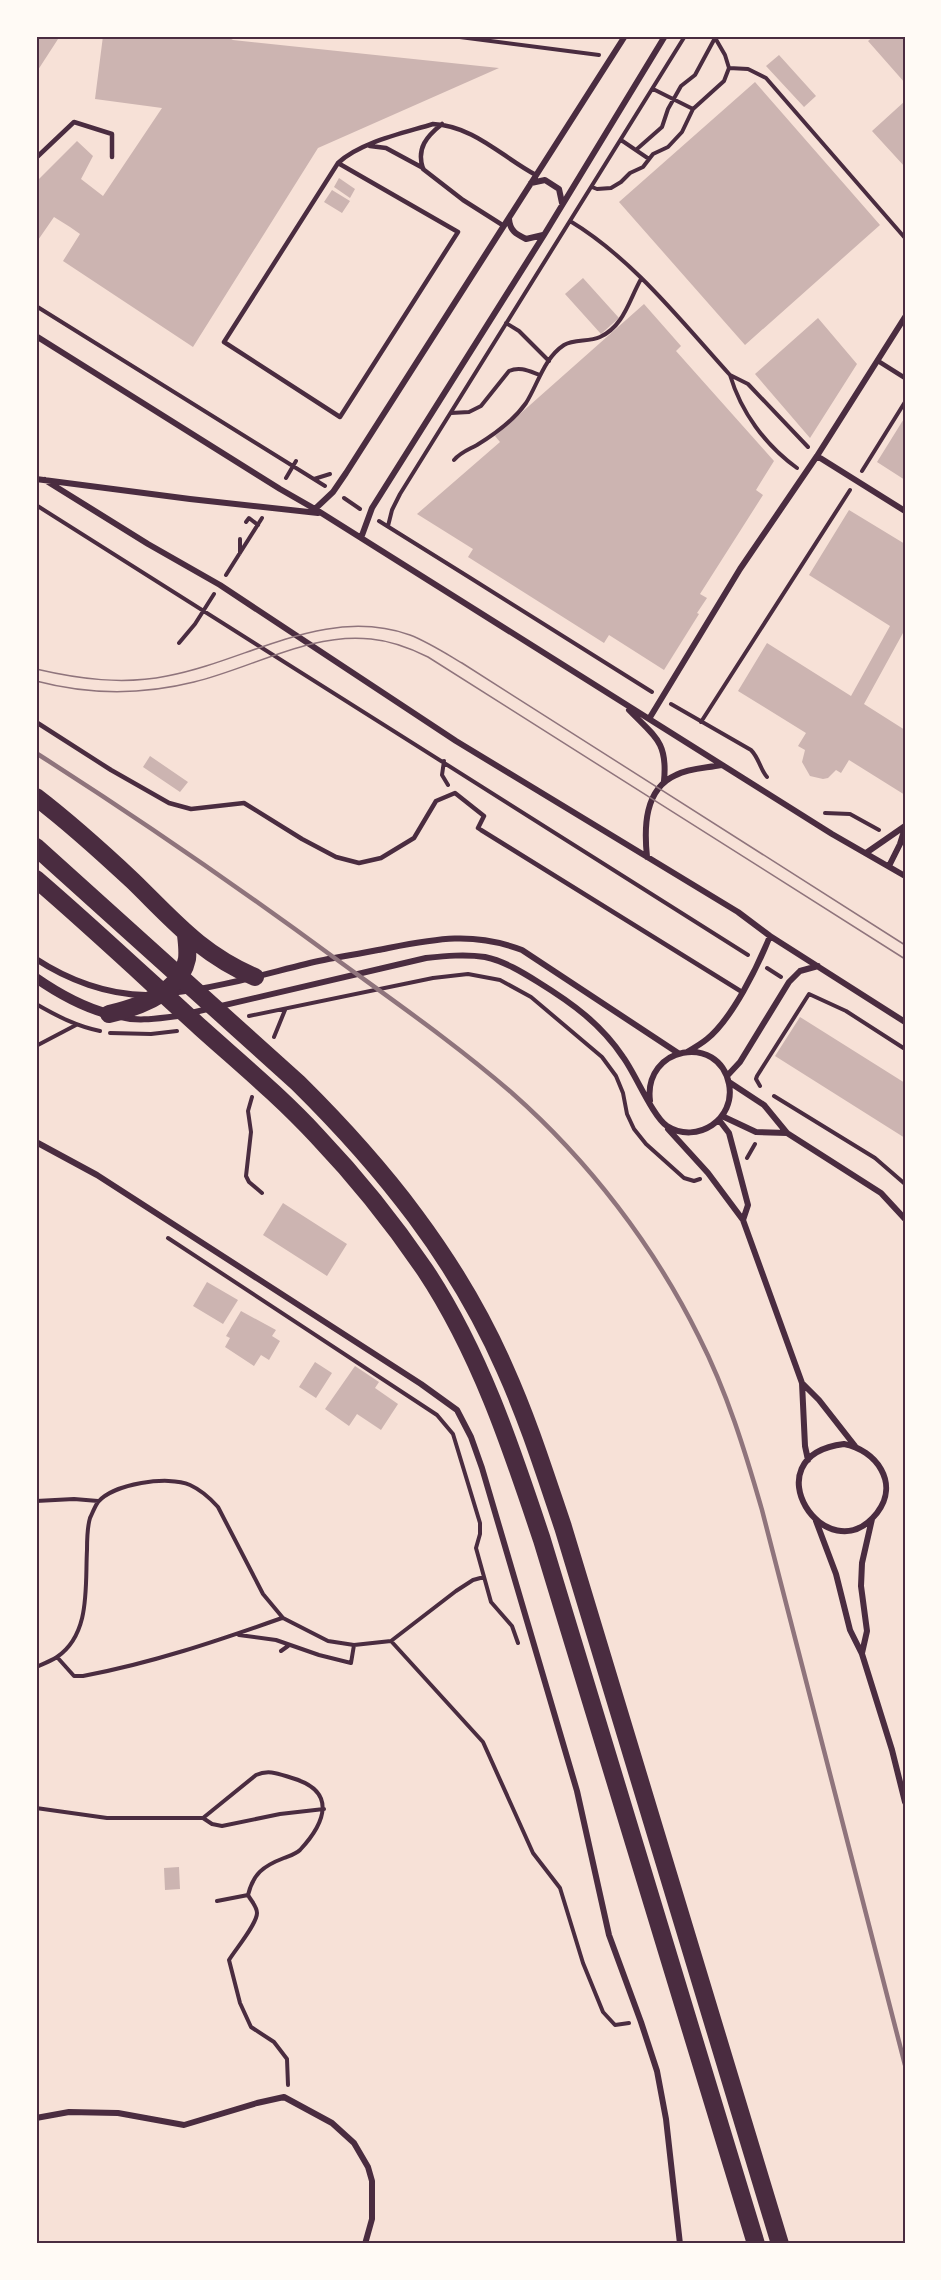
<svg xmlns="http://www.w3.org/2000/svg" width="941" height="2280" font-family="'Public Sans',sans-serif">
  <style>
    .building { fill: #ccb4b1 }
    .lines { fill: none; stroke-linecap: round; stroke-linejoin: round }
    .path { stroke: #4a2c40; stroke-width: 4 }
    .service { stroke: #4a2c40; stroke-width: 4.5 }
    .minor { stroke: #4a2c40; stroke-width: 6 }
    .tertiary { stroke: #4a2c40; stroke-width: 10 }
    .motorway { stroke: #4a2c40; stroke-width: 18 }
    .tram { stroke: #8f747c; stroke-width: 1.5 }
    .rail { stroke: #8f747c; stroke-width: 4.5 }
    .neatline { fill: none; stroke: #4a2c40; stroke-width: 2 }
  </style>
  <rect width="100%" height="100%" fill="#f7e1d7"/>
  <path class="building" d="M36,36H60L36,73Z
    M103,36H226L233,40L499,68L318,148L193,347L63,261L80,234L70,227L54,217L36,243V182L77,141L93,156L81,179L103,196L162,108L95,99Z
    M874,36H905V83L868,41Z
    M779,55L816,96L804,107L766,66Z
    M755,82L880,225L745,345L619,202Z
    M905,101V167L872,131Z
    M339,178L355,189L350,198L334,187Z
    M332,190L350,201L342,213L324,202Z
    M583,278L619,318L601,334L565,294Z
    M644,304L681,346L676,351L774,461L756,490L763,495L700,594L707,598L697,613L699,614L664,670L609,635L604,643L468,557L473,549L417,514L500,442L495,436Z
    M818,318L857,364L810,438L755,374Z
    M905,417V480L877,462Z
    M849,510L905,544V634L903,633L864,704L905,730V795L849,760L841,773L836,770L828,778L823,779L810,776L802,762L805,750L798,746L806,733L738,691L767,643L851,696L890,626L809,575Z
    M150,756L188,782L180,792L143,767Z
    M800,1017L905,1083V1138L775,1056Z
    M283,1203L347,1244L327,1276L263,1235Z
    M207,1282L238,1300L223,1324L193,1306Z
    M241,1311L276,1330L272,1336L280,1341L269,1360L261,1355L254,1366L225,1347L230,1338L226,1336Z
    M315,1362L332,1373L316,1398L299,1387Z
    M355,1366L379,1382L375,1388L398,1404L381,1430L357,1414L349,1426L325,1409Z
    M179,1867L180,1889L165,1890L164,1868Z"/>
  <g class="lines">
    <path class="path" d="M452,36L599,55
      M729,68L748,69L766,78L905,238
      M653,89L693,109
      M621,140L649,159
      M637,149L662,127L668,109L681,86L695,75L715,38
      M592,187L597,189L611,188L621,182L630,173L643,167L653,154L668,147L682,132L693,109L724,81L729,68L725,55L714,36
      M570,221C633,259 681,321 730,375L748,384L808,447
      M36,306L325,486
      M506,323L519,331L549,361
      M730,375C741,412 765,445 797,468
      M451,413L469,412L481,406L509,371C520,366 529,371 540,375
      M454,460C461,452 468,450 477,445C495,434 514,420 526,403C538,384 544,358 564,345C574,339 589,342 600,337C624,326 629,300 641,279
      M862,471L905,402
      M286,478L296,461
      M314,479L330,474
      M344,498L360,509
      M36,505L748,955
      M379,521C470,578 561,634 652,692
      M246,522L249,518L258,525
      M388,526L392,510L400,494L685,36
      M240,539V553
      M226,575L262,518
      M179,643L195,624L214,594
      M671,704L751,750C759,758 760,769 767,777
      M701,722L850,490
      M444,761L442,775L448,785
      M825,813L850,814L879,830
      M767,968L781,977
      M36,1004C57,1016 76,1026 100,1031
      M249,1016L433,978L468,974L500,980L531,997L602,1057L616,1076L623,1093L627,1114L634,1129L646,1144L684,1178L694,1181L700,1179
      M110,1033L151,1034L177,1031
      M274,1037L285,1010
      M36,1046L76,1025
      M760,1086L756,1079L757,1076L809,994L846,1011L905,1049
      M774,1096L875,1158L905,1184
      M252,1097L248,1111L251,1132L246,1176L249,1182L262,1193
      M747,1158L755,1144
      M168,1238L437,1415L453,1434L480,1523V1534L476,1548L491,1602L512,1626L518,1643
      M36,1501L74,1499L98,1501
      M239,1635L276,1640L319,1655L351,1663L354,1645
      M391,1641L483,1742L533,1853L560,1888L583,1963L603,2012L615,2025L629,2023
      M281,1651L288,1646
      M57,1657L74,1676H83C152,1663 217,1641 282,1618
      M36,1667C43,1664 51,1661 57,1657C91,1634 85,1586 87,1550C87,1540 87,1528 90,1518C92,1514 95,1506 98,1502C113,1484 168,1475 190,1485C201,1490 210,1498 218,1507L263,1594L283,1618L328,1641L354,1645L391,1641L456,1591L473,1580L484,1577
      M36,1808L107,1818H203L256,1775C269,1769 279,1774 292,1778C337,1791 326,1822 300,1850C296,1854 289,1856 284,1858C263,1866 253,1874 248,1895C251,1901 257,1906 257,1913C257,1924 235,1950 229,1960L240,2003L251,2027L274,2042L287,2059L288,2085
      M203,1818L212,1824L222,1826L280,1814L324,1809
      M217,1901L248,1895"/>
    <path class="service" d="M442,124C427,136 416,148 423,169L463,200L504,226
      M370,146L386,148L423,168
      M36,158L74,122L112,134V157
      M338,163L458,232L340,417L224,342Z
      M338,163C360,142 404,133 433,124C474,126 502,157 536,175
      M878,361L905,378
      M36,722L111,770L169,803L191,809L244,803L302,839L336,857L359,863L381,858L414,838L436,801L455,793L484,816L478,828L481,830L742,992"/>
    <path class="minor" d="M531,183L545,180L559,189L562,203
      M509,219C510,231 516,234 526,239L543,235
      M36,336L280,489L315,509L832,834L905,876
      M817,456L905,511
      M36,479L190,499L318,513
      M45,480L148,544L220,585L456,741L738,912L770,936L905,1022
      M315,509L333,492L346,473L625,36
      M361,538L372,508L544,235L665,36
      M629,710C654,736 668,741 664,781
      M649,719L740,569L817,456L905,317
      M866,853L905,826
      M647,857C644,828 644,789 676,775C689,768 707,768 721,765
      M889,866L900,844L905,828
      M36,959C68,980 108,995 146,995
      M171,993C217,988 261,975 306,964C329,958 354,955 378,950C430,940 470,930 522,950L678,1053
      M121,1017C139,1022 159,1018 178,1016L426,958C445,956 465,954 485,957C504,961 522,972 538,982C572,1003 601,1024 623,1057C635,1073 653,1117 667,1126C697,1145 736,1119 729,1084C719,1033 643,1046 650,1101
      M687,1052C694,1048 701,1044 707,1039C732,1019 758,966 770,936
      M727,1076L740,1062L789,982L800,971L818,966
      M729,1082L764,1105L787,1133L881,1193L905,1219
      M722,1116L756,1132L787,1133
      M719,1120L729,1133L748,1205L743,1220
      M668,1129L708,1173L743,1220L802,1383L805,1446L808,1460
      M36,1142L97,1175L421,1384L457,1410L471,1437L482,1468L577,1791L609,1935L641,2022L657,2071L666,2119L680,2244
      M802,1383L819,1400L855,1446
      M844,1444C876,1450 900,1483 877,1513C827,1576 748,1456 844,1444Z
      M816,1521L836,1574L850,1630L862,1654L892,1750L905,1802
      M862,1653L867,1631L861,1586L862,1563L872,1519
      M36,2118L69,2112L118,2113L184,2125L257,2103L284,2097L332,2123L354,2143L368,2167L372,2181V2219L365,2244"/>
    <path class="tertiary" d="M36,978C59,994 82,1007 109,1014"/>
    <path class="motorway" d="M36,797C70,823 102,852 133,881C174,921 201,954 255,977
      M36,847L298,1083C383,1167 457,1259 505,1369C528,1420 545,1474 563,1527L780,2244
      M36,879C92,927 146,978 201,1028C240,1063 281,1097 317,1136C357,1178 393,1223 425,1270C480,1353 511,1447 542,1540L756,2244
      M109,1014C139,1007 180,993 187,959C188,951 187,943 186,935"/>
    <path class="tram" d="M36,669C79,679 123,685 167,676C248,661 325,605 410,635C428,642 445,653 462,663L905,945
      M36,681C89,695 142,695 194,682C252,668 311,632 371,639C392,641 410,648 428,657L905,959"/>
    <path class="rail" d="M36,753C138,818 238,887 336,959C395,1002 457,1045 512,1093C589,1161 654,1246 699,1337C727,1392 745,1451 762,1510L905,2065"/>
  </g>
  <rect width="941" height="2280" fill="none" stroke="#fffaf5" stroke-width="75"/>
  <rect x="38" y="38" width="866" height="2204" class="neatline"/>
</svg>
